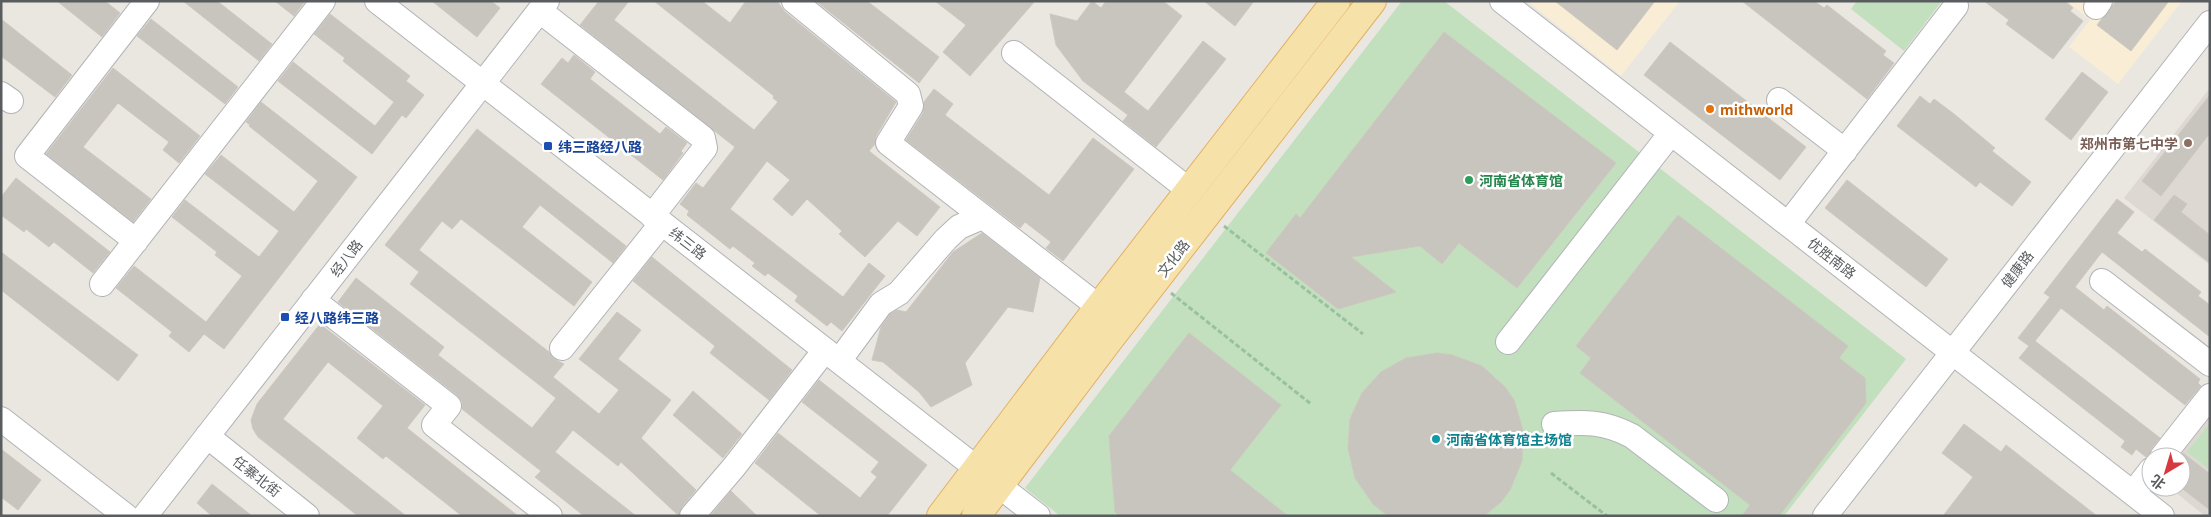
<svg xmlns="http://www.w3.org/2000/svg" width="2211" height="517" font-family="'Open Sans','Noto Sans SC',sans-serif">
  <style>
    .commercial { fill: #faedd6 }
    .education { fill: #ddd8d1 }
    .green { fill: #c2e0be }
    .building { fill: #c8c4be; stroke: #cec8bf }
    .lines { fill: none; stroke-linecap: round; stroke-linejoin: round }
    .minor-casing { stroke: #b1b3b7; stroke-width: 26 }
    .major-casing { stroke: #e3af61; stroke-width: 30 }
    .path { stroke: #99c19f; stroke-width: 3; stroke-dasharray: 5 2.5; stroke-linecap: butt }
    .minor { stroke: #fff; stroke-width: 24 }
    .major { stroke: #f6e1a9; stroke-width: 28 }
    .food-dot { fill: #e8710a; stroke: #fff; stroke-width: 2 }
    .education-dot { fill: #8d6e63; stroke: #fff; stroke-width: 2 }
    .transit-dot { fill: #1a4fb4; stroke: #fff; stroke-width: 2 }
    .leisure-dot { fill: #2e9e5b; stroke: #fff; stroke-width: 2 }
    .culture-dot { fill: #0f9aa8; stroke: #fff; stroke-width: 2 }
    .labels { text-anchor: middle; dominant-baseline: central; stroke-width: 5; stroke-linejoin: round; paint-order: stroke }
    .food-label { font-size: 14px; font-weight: bold; fill: #c56008; stroke: #fff; text-anchor: start }
    .education-label { font-size: 14px; font-weight: bold; fill: #785e54; stroke: #fff; text-anchor: end }
    .transit-label { font-size: 14px; font-weight: bold; fill: #164399; stroke: #fff; text-anchor: start }
    .leisure-label { font-size: 14px; font-weight: bold; fill: #27864d; stroke: #fff; text-anchor: start }
    .street-label { font-size: 14px; fill: #595d5f; stroke: #fff }
    .culture-label { font-size: 14px; font-weight: bold; fill: #0d838f; stroke: #fff; text-anchor: start }
  </style>
  <rect width="100%" height="100%" fill="#eae7e0"/>
  <path class="commercial" d="M1527,1H1680L1621,76Z
    M2067,1H2182L2118,84L2069,47L2090,20Z"/>
  <path class="education" d="M2210,88V265L2124,198Z
    M2210,412V516H2205L2169,487H2181V457H2175Z"/>
  <path class="green" d="M1402,1H1444L1906,359L1784,516H1060L1025,488Z
    M1857,1H1942L1904,51L1851,9Z
    M2210,423V470L2187,452Z"/>
  <path class="building" d="M57,1H105L120,13L102,37Z
    M183,1H217L272,44L259,61Z
    M275,1H305L294,16Z
    M432,1H491L500,8L477,37Z
    M599,1H629L614,20L754,130L778,102L773,98L774,96L654,1H702L730,23L746,1H777L785,12L896,102L876,136L875,144L869,151L940,207L917,236L898,221L865,257L839,234L842,231L807,199L792,216L773,199L790,180L767,161L730,209L843,297L869,263L885,276L842,331L831,322L827,326L795,301L798,296L768,273L765,276L752,266L755,263L733,246L730,249L687,215L689,211L680,204L696,183L703,188L735,147L580,25Z
    M816,1H867L939,57L919,83Z
    M935,1H1035L970,76L943,52L966,25Z
    M1092,1L1101,8L1106,1H1163L1182,16L1124,92L1148,111L1203,41L1226,59L1156,147L1123,121L1128,115L1083,81L1056,45L1050,14L1077,21Z
    M1204,1H1254L1235,26Z
    M1555,1H1655L1617,50Z
    M1742,1H1814L1824,8L1827,5L1886,51L1883,55L1894,63L1867,99Z
    M1984,1H2065L2073,8L2070,11L2083,21L2053,59L2006,24L2009,20Z
    M2116,1H2169L2131,51L2097,25Z
    M330,14L410,76L406,81L424,95L406,118L402,115L372,154L278,81L293,62L375,126L394,102L343,61L345,58L314,34Z
    M1,19L72,75L55,97L1,56Z
    M151,19L238,87L225,104L137,36Z
    M1444,32L1616,163L1517,288L1459,243L1442,264L1420,246L1351,257L1396,292L1338,309L1266,253L1296,214L1300,218Z
    M1670,42L1806,147L1780,180L1644,75Z
    M574,55L595,72L590,79L660,134L666,127L687,143L681,151L683,153L663,180L541,84L562,58L568,63Z
    M113,68L200,136L179,163L163,150L169,142L118,103L83,147L151,199L133,222L46,154Z
    M2082,72L2108,92L2071,140L2045,119Z
    M934,89L953,104L945,115L1049,195L1093,138L1134,169L1063,261L1046,248L1051,242L1025,222L1020,228L906,140L923,113L924,102Z
    M2210,95V133L2161,196L2142,181Z
    M1920,96L1930,104L1934,99L1954,114L1995,148L1992,151L2031,182L2012,206L1980,182L1976,187L1897,126Z
    M261,102L357,177L224,349L204,334L189,352L169,336L172,332L116,288L134,266L206,322L242,276L215,255L217,252L172,217L185,200L259,257L279,231L205,174L221,155L294,212L318,181L249,126L250,125L246,122Z
    M477,129L626,246L613,263L540,205L522,227L592,282L574,306L461,219L452,229L442,221L419,250L549,352L554,359L564,364L553,377L599,414L619,390L579,359L617,312L641,330L618,359L671,400L641,438L696,490L682,507L679,516L621,462L618,466L573,430L555,452L636,516H584L535,477L541,471L462,409V401L457,395L338,302L356,278L444,347L438,355L532,428L556,398L410,284L419,272L385,245Z
    M16,178L110,252L93,273L54,242L49,247L26,229L24,232L1,215V197Z
    M1847,180L1948,259L1926,287L1825,208Z
    M2174,195L2187,204L2181,212L2210,235V263L2154,220Z
    M2117,199L2134,212L2117,233L2142,252L2145,249L2201,292L2198,296L2210,305V337L2102,252L2075,287L2104,310L2107,306L2200,379L2198,383L2201,386L2185,405L2061,308L2035,341L2160,438L2151,449L2149,457H2146L2136,449L2132,455L2121,447L2125,441L2019,358L2029,346L2018,338L2050,297L2044,293Z
    M1678,215L1848,346L1839,358L1865,378L1866,403L1779,516H1742L1750,505L1580,373L1591,358L1576,346Z
    M982,233L1040,278L1033,312L1008,307L965,363L972,385L931,407L919,392L883,362L872,360L881,327L890,314L897,310L906,312L953,252Z
    M1,252L138,355L118,381L1,290Z
    M652,257L792,370L769,400L710,353L715,346L633,281Z
    M320,324L425,405L407,428L518,516H462L386,456L383,459L357,438L383,406L328,362L283,419L406,516H358L258,437L253,429L251,420L257,404Z
    M1189,333L1281,405L1230,470L1288,516H1119L1115,512L1109,436Z
    M1437,353L1452,355L1482,366L1505,387L1514,400L1523,430L1522,461L1510,490L1501,502L1484,516H1388L1373,504L1355,478L1348,448L1350,419L1362,393L1381,372L1406,358Z
    M819,380L927,465L887,516H821L755,463L778,433L860,498L877,477L871,472L879,462L802,402Z
    M693,391L742,434L723,458L673,415Z
    M1964,424L2001,452L2006,445L2097,516H1943L1973,477L1942,453Z
    M1,449L41,480L18,510L1,497Z
    M2183,453L2210,474V510L2180,487H2184L2181,485L2180,457Z
    M212,484L252,516H212L197,503Z
    M731,491L757,516H710Z"/>
  <g class="lines">
    <g class="minor-casing">
      <path id="minor" d="M377,1L1038,516
        M794,1L908,94L911,106L888,143L1099,307
        M1502,1L2162,516
        M2096,7L2100,1
        M540,11L703,138L705,148L652,216
        M1014,53L1189,190
        M1,94L11,101
        M1779,100L1845,151
        M1788,224L1956,6
        M136,241L27,156L147,1
        M2102,281L2210,364
        M102,284L323,1
        M313,300L449,406L434,425L550,516
        M1508,342L1671,133
        M562,348L662,223
        M839,361L881,304L899,293L946,239L959,227L982,217
        M1,419L126,516
        M1554,424C1584,422 1604,421 1632,436L1716,500
        M207,436L307,516
        M2162,457L2210,396
        M2133,493L2151,470
        M145,516L547,1
        M692,516L734,467L825,350
        M1825,516L2210,23"/>
    </g>
    <g class="major-casing">
      <path id="major" d="M941,516L1086,324L1336,1
        M976,516L1108,341L1372,1"/>
    </g>
    <path class="path" d="M1224,226L1363,334
      M1171,293L1311,404
      M1551,473L1607,516"/>
    <use href="#minor" class="minor"/>
    <use href="#major" class="major"/>
  </g>
  <circle class="food-dot" cx="1710" cy="109" r="5"/>
  <circle class="education-dot" cx="2188" cy="143" r="5"/>
  <g class="transit-dot">
    <rect x="543" y="141" width="10" height="10" rx="2.5"/>
    <rect x="280" y="312" width="10" height="10" rx="2.5"/>
  </g>
  <circle class="leisure-dot" cx="1469" cy="180" r="5"/>
  <circle class="culture-dot" cx="1436" cy="439" r="5"/>
  <g class="labels">
    <g class="food-label">
      <text x="1720" y="109">mithworld</text>
    </g>
    <g class="education-label">
      <text x="2178" y="143">郑州市第七中学</text>
    </g>
    <g class="transit-label">
      <text x="558" y="146">纬三路经八路</text>
      <text x="295" y="317">经八路纬三路</text>
    </g>
    <g class="leisure-label">
      <text x="1479" y="180">河南省体育馆</text>
    </g>
    <g class="street-label">
      <text transform="translate(688 243) rotate(38)">纬三路</text>
      <text transform="translate(346 258) rotate(-52)">经八路</text>
      <text transform="translate(1173 258) rotate(-52)">文化路</text>
      <text transform="translate(1832 258) rotate(38)">优胜南路</text>
      <text transform="translate(2017 269) rotate(-52)">健康路</text>
      <text transform="translate(257 476) rotate(38)">任寨北街</text>
    </g>
    <g class="culture-label">
      <text x="1446" y="439">河南省体育馆主场馆</text>
    </g>
  </g>
  <rect width="2211" height="517" fill="none" stroke="#595d5f" stroke-width="5"/>
  <g transform="translate(2166 472) rotate(218)"><circle r="24" fill="#ffffff" stroke="#bdbebf"/>
  <path d="M0-4L9 19L0 12L-9 19Z" fill="#d73940"/>
  <text y="-8" font-size="14" font-weight="bold" text-anchor="middle" fill="#595d5f">北</text>
  </g>
</svg>
